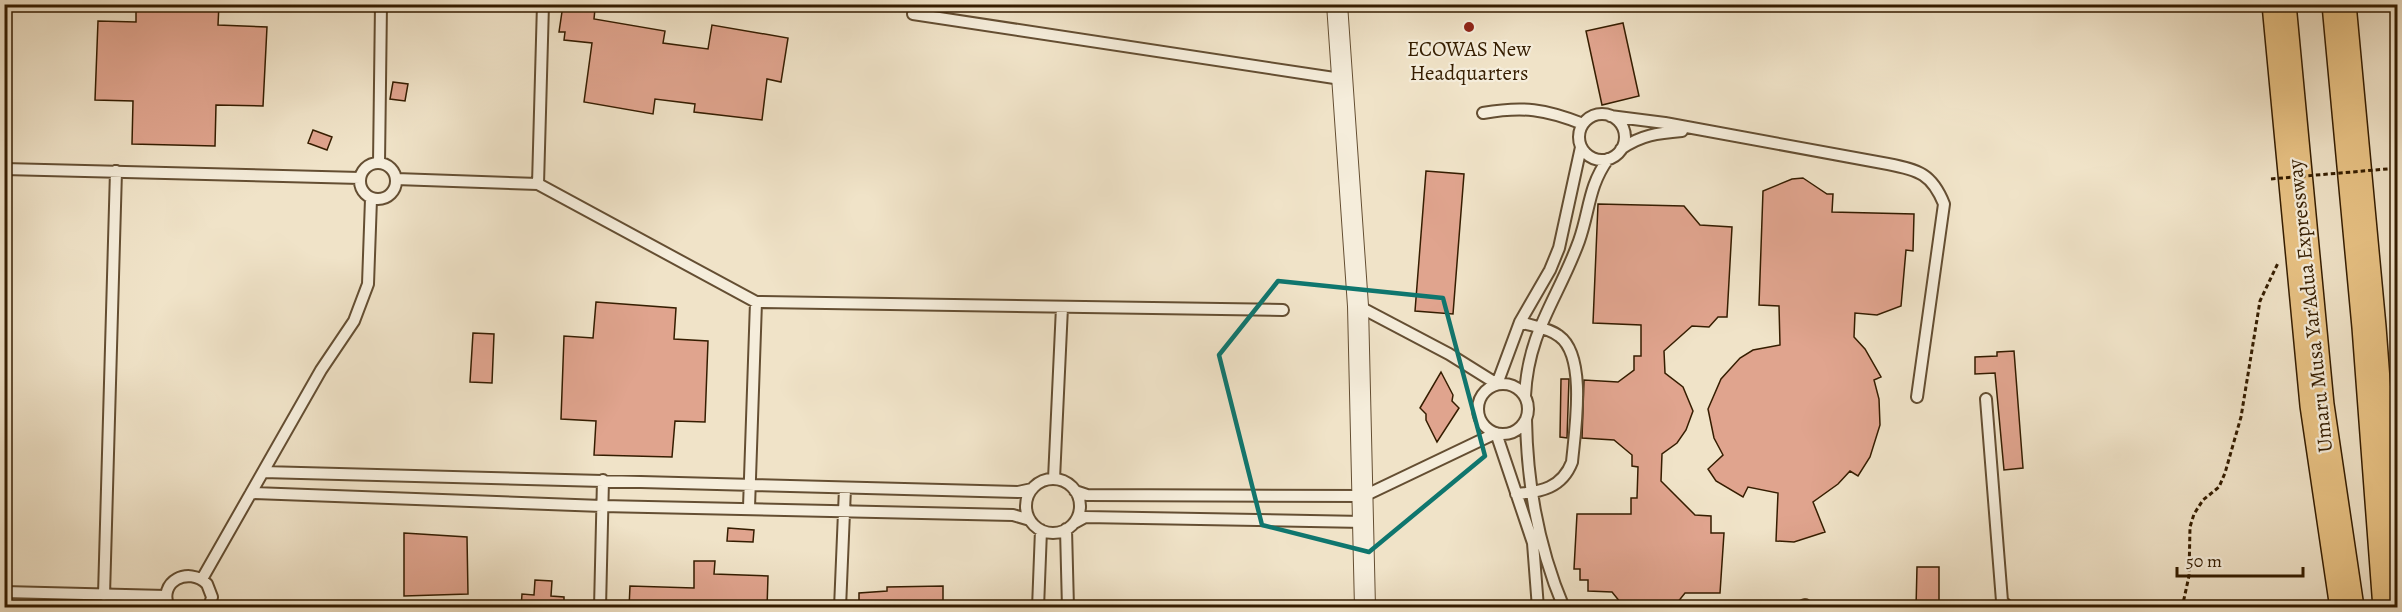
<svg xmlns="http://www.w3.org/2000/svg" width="2402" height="612" font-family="Alegreya,serif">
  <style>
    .building { fill: #e0a48e; stroke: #351d00; stroke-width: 1.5 }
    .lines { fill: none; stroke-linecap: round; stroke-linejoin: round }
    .service-casing { stroke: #644e32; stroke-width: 14 }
    .minor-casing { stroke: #644e32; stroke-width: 22 }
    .trunk-casing { stroke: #351d00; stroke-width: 36 }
    .motorway-casing { stroke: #351d00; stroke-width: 36 }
    .path { stroke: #351d00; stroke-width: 3; stroke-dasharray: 4.5 3; stroke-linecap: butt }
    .service { stroke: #f5eddb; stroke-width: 10 }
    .minor { stroke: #f5eddb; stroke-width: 20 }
    .trunk { stroke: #e8c284; stroke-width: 33 }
    .motorway { stroke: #e8c284; stroke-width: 33 }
    .path-bridge { stroke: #351d00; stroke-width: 3; stroke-dasharray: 4.5 3; stroke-linecap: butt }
    .marked { fill: none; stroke: #0f766e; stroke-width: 4.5; stroke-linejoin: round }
    .poi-dot { fill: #8f2418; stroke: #f5eddb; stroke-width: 2 }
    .labels { text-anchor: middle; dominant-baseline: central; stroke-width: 4.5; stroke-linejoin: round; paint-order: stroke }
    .poi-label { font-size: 21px; fill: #351d00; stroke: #f5eddb }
    .street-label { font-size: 21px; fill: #351d00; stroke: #f5eddb }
  </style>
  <rect width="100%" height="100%" fill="#f0e3c8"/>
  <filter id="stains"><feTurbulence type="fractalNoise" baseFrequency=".00333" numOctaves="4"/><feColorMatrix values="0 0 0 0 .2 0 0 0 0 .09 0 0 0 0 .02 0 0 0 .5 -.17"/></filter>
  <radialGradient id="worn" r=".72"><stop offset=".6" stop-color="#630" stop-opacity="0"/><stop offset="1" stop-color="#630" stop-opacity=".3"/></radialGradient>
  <path class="building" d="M136,4H219L218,25L267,27L263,106L216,105L215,146L132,144L133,101L95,100L98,21L136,22Z
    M563,5L595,9L594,19L665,31L663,43L708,49L712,25L788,38L781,82L767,79L762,120L694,112L695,104L655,99L653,114L584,102L592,43L564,40L565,32H559Z
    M1623,23L1639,96L1602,105L1586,31Z
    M393,82L408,84L405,101L390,99Z
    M313,130L332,137L327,150L308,143Z
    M1426,171L1464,174L1453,314L1415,311Z
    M1803,178L1827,194H1833L1832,212L1914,214L1913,251L1906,250L1901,306L1877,315L1855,313L1854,337L1865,349L1881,377L1874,380L1879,399L1880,425L1870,457L1858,476L1850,471L1838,484L1813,502L1825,532L1794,542L1776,541L1778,493L1748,487L1743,497L1716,481L1708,469L1723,455L1714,438L1708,409L1721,379L1740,358L1753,350L1780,345L1779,306L1759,305L1763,191L1792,179Z
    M1598,204L1684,206L1700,225L1732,227L1727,317H1718L1709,327L1692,326L1664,351L1665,373L1683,387L1693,411L1686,430L1677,443L1662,454L1661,481L1695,515L1711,516V533H1724L1720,593H1685L1673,608H1625L1612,592L1588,591V580H1580V569H1574L1577,514H1631V498H1637L1638,467L1632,466V455L1614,440L1582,438L1584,380L1618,382L1634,370V356H1641V325L1593,323Z
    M596,302L676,308L674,339L708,341L705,422L675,421L672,457L594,455L596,421L561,419L564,336L593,338Z
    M473,333L494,334L492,383L470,382Z
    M2014,351L2023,468L2004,470L1995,373L1975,374V357L1997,356V352Z
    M1441,372L1453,395L1452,401L1459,408L1437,442L1426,420V414L1420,408Z
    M1561,379H1569L1567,438L1560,437Z
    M728,528L754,530L753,542L727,541Z
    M404,533L467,537L468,594L404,596Z
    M694,561H715L714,574L768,576L767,608H629L630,586L694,588Z
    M1917,567H1939V608H1916Z
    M535,580L552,581L551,596L564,597V608H521L522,594L534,595Z
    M943,586V603L859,604V593L887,591V587Z"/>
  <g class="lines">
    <g class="service-casing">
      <path id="service" d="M913,14L1341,79
        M1483,113C1523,106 1545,109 1583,124
        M1579 137a23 23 0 1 1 46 0a23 23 0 1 1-46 0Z
        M1610,116L1665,123L1888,164C1919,170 1932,174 1944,204L1917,397
        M1621,149C1641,135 1658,133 1682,131
        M360 181a18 18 0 1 1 36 0a18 18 0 1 1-36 0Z
        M379,163L381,4
        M4,169L360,178
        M396,179L538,184L756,302L1283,310
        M538,184L543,4
        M1358,306L1449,354L1497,384L1520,322L1550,270L1559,248L1581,147
        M1478 409a25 25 0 1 1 50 0a25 25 0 1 1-50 0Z
        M1525,396C1528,331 1558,299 1579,241C1590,210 1588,187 1608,159
        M1986,399L2002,601L2009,608
        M1526,419C1527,482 1539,549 1564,608
        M263,472L1018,492L1032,489
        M1054,479L1062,307
        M1026 506a27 27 0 1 1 54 0a27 27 0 1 1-54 0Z
        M1075,491L1087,495L1364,496L1496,433L1533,543L1538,608
        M251,493L602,506L1013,515L1030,520
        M1516,494C1541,492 1562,488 1572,462C1575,430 1587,356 1559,336C1549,328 1532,326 1520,322
        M749,507L756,302
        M1074,523L1085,517L1364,522
        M1066,529L1068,608
        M202,579L321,370L354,321L368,284L371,199
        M4,592L166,596
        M104,595L116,171
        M169,608C157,581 189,566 207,584L212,597L209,608
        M600,608L603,480
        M840,608L845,488
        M1038,608L1041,530
        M1799,608L1805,605"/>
    </g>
    <g class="minor-casing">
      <path id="minor" d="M1337,4L1358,306L1365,608"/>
    </g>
    <g class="trunk-casing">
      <path id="trunk" d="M2279,4L2317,405L2347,608"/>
    </g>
    <g class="motorway-casing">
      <path id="motorway" d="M2339,4L2369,327L2390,608"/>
    </g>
    <path class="path" d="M2182,608L2189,576L2190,527L2194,514L2203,500L2219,487L2225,473L2241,417L2260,301L2278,263"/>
    <use href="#service" class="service"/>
    <use href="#minor" class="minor"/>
    <use href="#trunk" class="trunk"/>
    <use href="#motorway" class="motorway"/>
    <path class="path-bridge" d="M2271,179L2398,168"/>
  </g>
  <path class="marked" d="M1278,281L1443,298L1485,456L1369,552L1262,525L1219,355Z"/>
  <circle class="poi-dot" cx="1469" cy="27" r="6"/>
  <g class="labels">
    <g class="poi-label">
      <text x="1469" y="49">ECOWAS New<tspan x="1469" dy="24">Headquarters</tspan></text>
    </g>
    <g class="street-label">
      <text transform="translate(2310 306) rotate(-96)">Umaru Musa Yar'Adua Expressway</text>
    </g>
  </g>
  <rect width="2402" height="612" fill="none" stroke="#f0e3c8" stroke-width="24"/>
  <rect x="6" y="6" width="2390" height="600" fill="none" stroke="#351d00" stroke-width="3"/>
  <rect x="12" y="12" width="2378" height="588" fill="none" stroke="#351d00" stroke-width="1.5"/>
  <path d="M2177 567v9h126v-9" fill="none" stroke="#351d00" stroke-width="3"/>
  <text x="2186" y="567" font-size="18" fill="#351d00" stroke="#f5eddb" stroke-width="4.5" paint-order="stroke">50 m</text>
  <rect width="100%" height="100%" filter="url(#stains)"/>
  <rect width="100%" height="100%" fill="url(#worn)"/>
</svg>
